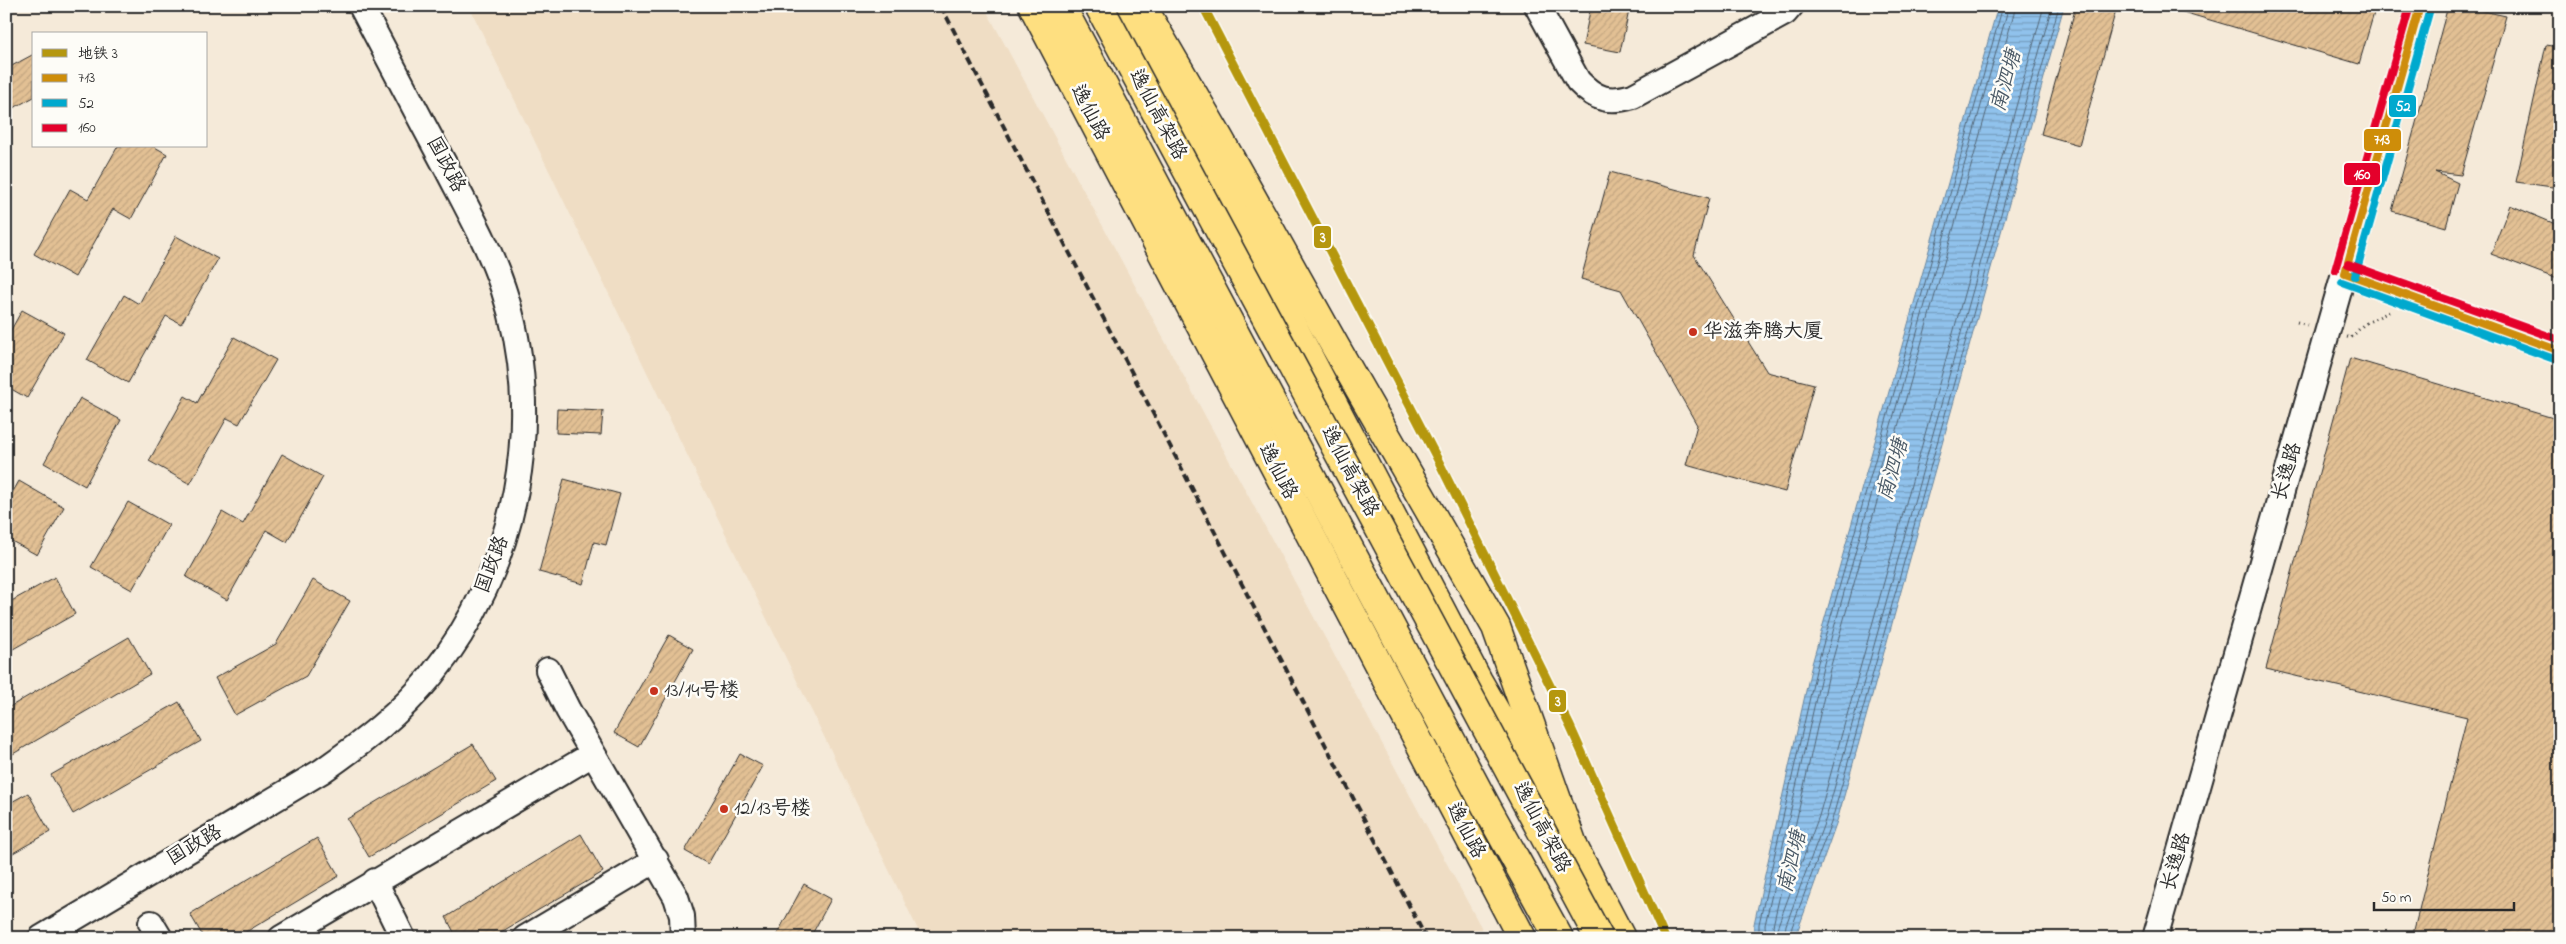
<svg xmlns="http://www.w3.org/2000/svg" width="2566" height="944" font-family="'Indie Flower','LXGW WenKai TC',sans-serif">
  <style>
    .built { fill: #efddc4 }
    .water { fill: url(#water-rules); stroke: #68869f }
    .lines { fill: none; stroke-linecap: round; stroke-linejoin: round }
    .shore { stroke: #536778; stroke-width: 1 }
    .building { fill: url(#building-hatch); stroke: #2b2b2b }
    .minor-casing { stroke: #2b2b2b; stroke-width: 28 }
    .major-casing { stroke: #2b2b2b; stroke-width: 31 }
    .highway-casing { stroke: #2b2b2b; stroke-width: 31 }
    .path { stroke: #2b2b2b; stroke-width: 3; stroke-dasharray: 1 4; stroke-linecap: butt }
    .minor { stroke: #fdfcf7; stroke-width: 24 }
    .major { stroke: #fedf80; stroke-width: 28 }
    .highway { stroke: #fedf80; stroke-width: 28 }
    .rail { stroke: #2b2b2b; stroke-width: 4; stroke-dasharray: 8 4; stroke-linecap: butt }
    .highway-bridge-casing { stroke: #2b2b2b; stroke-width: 31; stroke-linecap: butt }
    .highway-bridge { stroke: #fedf80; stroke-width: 28 }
    .bus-1-casing { stroke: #fdfcf7; stroke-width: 11 }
    .bus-2-casing { stroke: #fdfcf7; stroke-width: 11 }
    .bus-3-casing { stroke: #fdfcf7; stroke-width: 11 }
    .bus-1 { stroke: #ce8d09; stroke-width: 8 }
    .bus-2 { stroke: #00a9ce; stroke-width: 8 }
    .bus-3 { stroke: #e4002b; stroke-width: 8 }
    .metro-1-casing { stroke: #fdfcf7; stroke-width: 12 }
    .metro-1 { stroke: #b5970f; stroke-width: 9 }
    .poi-dot { fill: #c8321e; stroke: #fdfcf7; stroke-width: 2 }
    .labels { text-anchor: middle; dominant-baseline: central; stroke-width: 5; stroke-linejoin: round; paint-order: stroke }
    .street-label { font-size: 20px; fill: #2b2b2b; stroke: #fdfcf7 }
    .poi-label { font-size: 20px; fill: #2b2b2b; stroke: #fdfcf7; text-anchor: start }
    .water-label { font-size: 21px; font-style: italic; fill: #495865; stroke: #fdfcf7 }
    .line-badge { stroke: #fdfcf7; stroke-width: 2 }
    .badge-label { font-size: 14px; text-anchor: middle; font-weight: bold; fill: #fff }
  </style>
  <defs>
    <pattern id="water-rules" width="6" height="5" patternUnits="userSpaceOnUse" patternTransform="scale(1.25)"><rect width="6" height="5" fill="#90c2ec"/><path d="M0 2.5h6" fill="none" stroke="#769ebf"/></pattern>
    <pattern id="building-hatch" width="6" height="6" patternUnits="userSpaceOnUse" patternTransform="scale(1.25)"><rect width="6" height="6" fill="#e2c094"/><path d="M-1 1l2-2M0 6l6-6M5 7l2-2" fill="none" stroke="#c2a580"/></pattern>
  </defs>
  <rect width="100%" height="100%" fill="#f5ead9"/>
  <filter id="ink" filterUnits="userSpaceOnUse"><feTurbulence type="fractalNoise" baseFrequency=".02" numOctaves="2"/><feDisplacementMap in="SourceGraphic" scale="10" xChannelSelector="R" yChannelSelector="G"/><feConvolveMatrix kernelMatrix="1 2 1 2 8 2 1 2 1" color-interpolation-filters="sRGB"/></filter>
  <g filter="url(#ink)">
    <path class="built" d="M469,6H984L1487,938H922Z"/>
    <path class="water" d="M1998,6H2064L1837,821L1795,938H1754V924L1812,664Z"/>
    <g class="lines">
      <path class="shore" d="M2016,6L1830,669L1773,926L1775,930L1777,928L1819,816L2044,6
        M1759,938V924L1817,666L2003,6
        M1766,938L1765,925L1823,667L2009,6
        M1784,938L1786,925L1826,818L2052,6
        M1790,938L1792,927L1832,820L2059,6"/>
    </g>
    <path class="building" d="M1591,6H1630L1620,52L1583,45Z
      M2076,6H2117L2079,145L2041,134Z
      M2177,6H2376L2359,64L2176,10Z
      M2448,6H2460L2506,16L2461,175L2435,172L2458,183L2446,227L2392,211Z
      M2546,45L2560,47V188L2516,182Z
      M34,54V97L6,112V69Z
      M118,146H153L167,154L131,219L113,209L75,277L34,254L70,189L88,199Z
      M1610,172L1709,198L1694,255L1767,372L1814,384L1785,492L1686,465L1697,425L1621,290L1581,279Z
      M2510,205L2560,226V280L2491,254Z
      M176,236L218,259L181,324L166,316L128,383L87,360L124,295L139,304Z
      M22,310L64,333L27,398L6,386V339Z
      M234,337L276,360L239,424L227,418L190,484L149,461L185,396L197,403Z
      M2350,358L2560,420V938H2412L2467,717L2266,669Z
      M80,398L121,420L85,486L44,463Z
      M557,409L603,411L601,435L556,433Z
      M282,454L323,477L287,542L266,530L227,600L186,577L222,512L243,524Z
      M564,479L620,494L606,545L594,542L583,584L539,572Z
      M19,481L64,507L37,555L6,538V504Z
      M128,502L169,525L132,590L91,567Z
      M55,577L75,614L6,653V604Z
      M313,580L350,601L306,676L235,715L215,678L276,644Z
      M669,635L693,649L639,747L614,733Z
      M129,637L150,674L6,758V709Z
      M179,702L201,741L73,814L51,775Z
      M473,744L496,781L369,857L347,819Z
      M740,754L763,766L708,864L685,851Z
      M28,793L50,832L6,857V805Z
      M581,834L603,872L491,938H457L446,917Z
      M317,838L339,876L236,938H204L190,914Z
      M804,884L831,899L810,938H775Z"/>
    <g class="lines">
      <g class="minor-casing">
        <path id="minor" d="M1537,6L1578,81C1596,100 1609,103 1633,96L1785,13L1791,6
          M2345,273L2560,351
          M548,670L568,710L676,897L682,916L683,938
          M375,881L403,938
          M151,923L160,938
          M41,938L322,771C362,743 400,714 431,676C517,570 547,418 503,288C489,246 467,208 447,169C418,115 390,61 361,6
          M281,938L593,754
          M525,938L656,860
          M2155,938L2420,6"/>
      </g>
      <g class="major-casing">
        <path id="major" d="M1033,6L1522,938
          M1142,6L1220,140L1335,346L1496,627L1574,848L1621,938"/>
      </g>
      <g class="highway-casing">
        <path id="highway" d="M1061,6L1486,806L1559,938
          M1119,6L1178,107L1478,681L1574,848"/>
      </g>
      <path class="path" d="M2297,322L2307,325
        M2347,337L2351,338L2364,324L2389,312"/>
      <use href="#minor" class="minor"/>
      <use href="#major" class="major"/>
      <use href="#highway" class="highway"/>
      <path class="rail" d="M941,6L1426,938"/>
      <g class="highway-bridge-casing">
        <path id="highway-bridge" d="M1099,6L1599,938"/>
      </g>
      <use href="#highway-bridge" class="highway-bridge"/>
      <g class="bus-1-casing">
        <path id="bus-1" d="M2345,273L2420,6
          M2345,273L2560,351"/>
      </g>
      <g class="bus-2-casing">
        <path id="bus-2" d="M2355,276L2430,9
          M2342,282L2557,360"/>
      </g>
      <g class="bus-3-casing">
        <path id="bus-3" d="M2348,264L2560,340
          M2335,270L2410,6"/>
      </g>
      <use href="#bus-1" class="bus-1"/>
      <use href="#bus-2" class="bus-2"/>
      <use href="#bus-3" class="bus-3"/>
      <g class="metro-1-casing">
        <path id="metro-1" d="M1203,6L1439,462L1570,726L1665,938"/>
      </g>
      <use href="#metro-1" class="metro-1"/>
    </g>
  </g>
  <g class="poi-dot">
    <circle cx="1693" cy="332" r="5"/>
    <circle cx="654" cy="691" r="5"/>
    <circle cx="724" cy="809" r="5"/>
  </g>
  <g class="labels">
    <g class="street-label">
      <text transform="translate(1089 113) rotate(62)">逸仙路</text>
      <text transform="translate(1157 115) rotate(62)">逸仙高架路</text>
      <text transform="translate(445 165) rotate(62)">国政路</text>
      <text transform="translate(1277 472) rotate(62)">逸仙路</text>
      <text transform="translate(1349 472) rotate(62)">逸仙高架路</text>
      <text transform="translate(2288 472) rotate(-74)">长逸路</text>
      <text transform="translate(493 565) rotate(-69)">国政路</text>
      <text transform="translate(1541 828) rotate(62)">逸仙高架路</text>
      <text transform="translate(1465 831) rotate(62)">逸仙路</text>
      <text transform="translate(195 846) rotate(-31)">国政路</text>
      <text transform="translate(2177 862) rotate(-74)">长逸路</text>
    </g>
    <g class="poi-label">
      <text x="1703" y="332">华滋奔腾大厦</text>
      <text x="664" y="691">13/14号楼</text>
      <text x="734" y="809">12/13号楼</text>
    </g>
    <g class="water-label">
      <text transform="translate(2007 81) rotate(-74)">南泗塘</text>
      <text transform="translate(1894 470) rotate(-74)">南泗塘</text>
      <text transform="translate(1793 862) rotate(-76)">南泗塘</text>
    </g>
  </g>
  <g class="line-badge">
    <rect x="2388" y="94" width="29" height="24" rx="5" fill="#00a9ce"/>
    <rect x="2363" y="128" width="39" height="24" rx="5" fill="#ce8d09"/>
    <rect x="2343" y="162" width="38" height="24" rx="5" fill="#e4002b"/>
    <rect x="1313" y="225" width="19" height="24" rx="5" fill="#b5970f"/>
    <rect x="1548" y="689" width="19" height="24" rx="5" fill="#b5970f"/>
  </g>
  <g class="badge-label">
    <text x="2403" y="111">52</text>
    <text x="2382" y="144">713</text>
    <text x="2362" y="179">160</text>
    <text x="1323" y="242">3</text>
    <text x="1558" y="706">3</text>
  </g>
  <rect width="2566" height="944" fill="none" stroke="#fdfcf7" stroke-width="25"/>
  <rect x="12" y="12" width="2541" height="919" fill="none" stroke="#2b2b2b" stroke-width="2" filter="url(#ink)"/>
  <rect x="32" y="32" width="175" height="115" fill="#fdfcf7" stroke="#a9a8a5"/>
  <rect x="42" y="49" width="25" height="8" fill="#b5970f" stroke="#a9a8a5"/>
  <text x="78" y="58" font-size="15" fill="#2b2b2b">地铁 3</text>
  <rect x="42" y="74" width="25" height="8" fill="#ce8d09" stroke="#a9a8a5"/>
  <text x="78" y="82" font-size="15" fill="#2b2b2b">713</text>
  <rect x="42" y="99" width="25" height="8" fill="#00a9ce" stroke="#a9a8a5"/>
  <text x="78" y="108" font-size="15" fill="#2b2b2b">52</text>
  <rect x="42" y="124" width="25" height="8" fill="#e4002b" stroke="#a9a8a5"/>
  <text x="78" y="132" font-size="15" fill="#2b2b2b">160</text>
  <path d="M2374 902v8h140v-8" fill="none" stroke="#2b2b2b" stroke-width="2.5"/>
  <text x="2381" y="902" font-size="15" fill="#2b2b2b" stroke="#fdfcf7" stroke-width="4" paint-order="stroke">50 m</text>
</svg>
